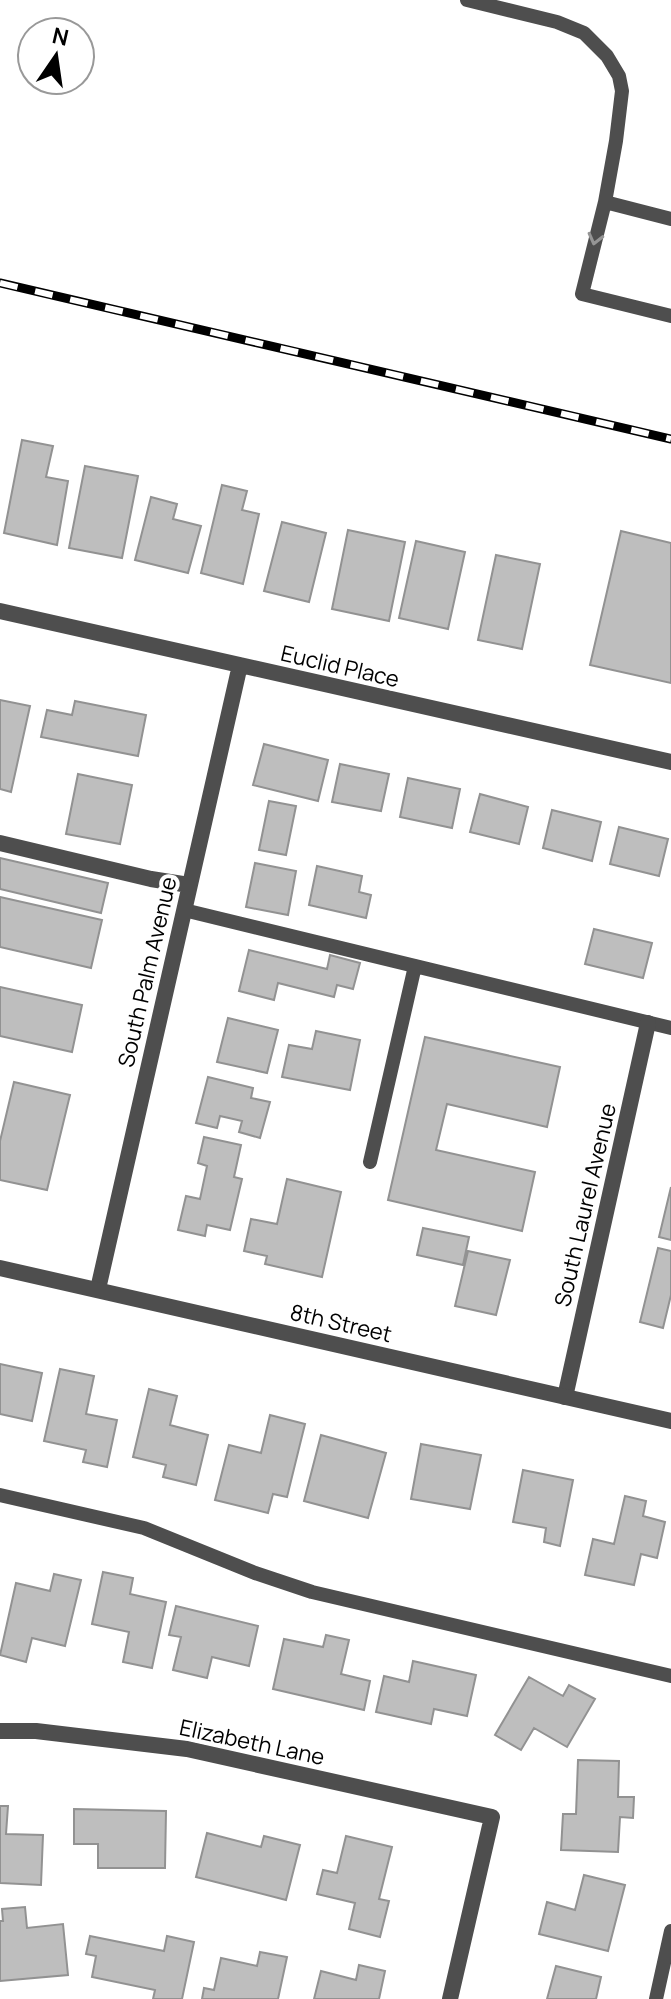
<svg xmlns="http://www.w3.org/2000/svg" width="671" height="1999" font-family="Manrope,sans-serif">
  <style>
    .building { fill: #bebebe; stroke: #929292; stroke-width: 2 }
    .lines { fill: none; stroke-linecap: round; stroke-linejoin: round }
    .service { stroke: #4e4e4e; stroke-width: 14 }
    .minor { stroke: #4e4e4e; stroke-width: 16 }
    .tertiary { stroke: #4e4e4e; stroke-width: 16 }
    .rail-casing { stroke: #000; stroke-width: 9 }
    .rail { stroke: #fff; stroke-width: 6; stroke-dasharray: 18; stroke-linecap: butt }
    .oneway { stroke: #959595 }
    .labels { text-anchor: middle; dominant-baseline: central; stroke-width: 8; stroke-linejoin: round; paint-order: stroke }
    .street-label { font-size: 22px; fill: #000; stroke: #fff }
  </style>
  <rect width="100%" height="100%" fill="#fff"/>
  <path class="building" d="M22,440L53,446L46,477L68,481L57,545L4,533Z
    M85,466L138,476L122,558L69,548Z
    M222,485L247,491L242,510L259,514L243,584L201,573Z
    M151,497L177,504L173,519L201,526L188,573L135,560Z
    M282,522L326,533L309,602L264,591Z
    M348,530L405,542L389,621L332,609Z
    M621,531L671,543V683L590,665Z
    M416,541L465,552L448,629L399,618Z
    M496,555L540,564L522,649L478,640Z
    M0,700L30,706L11,792L0,789Z
    M75,701L146,715L138,756L41,737L47,710L72,715Z
    M264,744L328,760L318,801L253,785Z
    M340,764L389,774L381,811L332,802Z
    M78,774L132,785L120,844L66,834Z
    M408,778L460,789L452,828L400,817Z
    M480,794L528,807L519,844L470,832Z
    M269,801L296,806L286,855L259,850Z
    M552,810L601,822L592,861L543,848Z
    M619,827L668,839L659,876L610,864Z
    M0,858L108,883L101,913L0,889Z
    M255,863L296,871L288,915L246,907Z
    M317,866L362,876L359,892L371,895L366,918L309,905Z
    M0,897L102,920L91,968L0,947Z
    M594,929L652,943L643,978L585,964Z
    M249,950L327,969L330,955L360,963L353,989L337,985L334,997L278,983L274,1000L239,991Z
    M0,987L82,1005L72,1052L0,1036Z
    M228,1018L278,1030L267,1073L217,1062Z
    M316,1031L360,1040L350,1090L282,1077L289,1045L312,1049Z
    M425,1037L560,1067L547,1127L447,1104L436,1150L535,1172L522,1231L388,1200Z
    M208,1077L253,1088L251,1098L270,1102L260,1138L239,1132L242,1121L220,1116L217,1128L196,1123Z
    M14,1082L70,1095L47,1190L0,1180V1141Z
    M204,1137L241,1145L234,1177L242,1179L230,1230L207,1225L205,1236L178,1230L186,1196L200,1199L207,1166L198,1163Z
    M287,1179L341,1192L322,1277L265,1264L267,1256L244,1251L251,1219L277,1224Z
    M671,1187V1240L659,1237Z
    M423,1228L469,1237L463,1265L417,1255Z
    M658,1248L671,1251V1295L663,1328L640,1322Z
    M468,1251L510,1260L496,1315L455,1306Z
    M0,1364L42,1373L32,1421L0,1414Z
    M60,1369L94,1376L86,1414L117,1420L107,1467L83,1462L86,1450L44,1441Z
    M149,1389L177,1396L170,1425L208,1435L196,1485L163,1477L166,1465L133,1457Z
    M270,1415L305,1424L287,1497L273,1494L268,1513L215,1500L229,1445L261,1453Z
    M321,1435L386,1453L368,1518L304,1501Z
    M421,1444L481,1455L470,1509L411,1499Z
    M523,1470L573,1480L560,1546L544,1542L546,1528L513,1522Z
    M625,1496L646,1501L643,1516L665,1522L657,1558L641,1554L634,1585L585,1575L593,1539L614,1544Z
    M103,1572L133,1578L130,1594L166,1602L152,1668L123,1662L129,1632L92,1624Z
    M54,1574L81,1580L65,1646L32,1638L26,1662L0,1655L16,1583L50,1591Z
    M176,1606L258,1626L249,1666L212,1657L207,1678L173,1670L181,1637L169,1635Z
    M326,1635L349,1640L341,1674L370,1681L364,1710L273,1689L284,1639L323,1647Z
    M413,1661L476,1675L467,1716L434,1709L431,1724L376,1712L384,1676L409,1682Z
    M529,1677L563,1696L569,1685L595,1699L567,1747L534,1728L521,1750L495,1735Z
    M578,1760L619,1761L618,1797H634L633,1818L620,1817L618,1852L561,1850L563,1814H576Z
    M0,1806H8L6,1834L43,1835L41,1885L0,1883Z
    M74,1809L166,1811L165,1868H98V1844H74Z
    M207,1833L261,1847L264,1836L300,1845L286,1900L196,1877Z
    M346,1836L392,1847L379,1899L389,1901L380,1937L349,1929L355,1903L317,1894L323,1870L337,1873Z
    M584,1875L625,1885L608,1951L539,1934L547,1902L575,1910Z
    M25,1907L27,1928L63,1924L68,1975L0,1981V1921H3L2,1909Z
    M90,1936L164,1951L167,1936L194,1942L182,1999H153L155,1990L92,1977L96,1956L86,1954Z
    M260,1952L287,1957L278,1999H202L204,1988L214,1990L221,1958L257,1966Z
    M359,1965L385,1971L379,1999H314L321,1971L356,1980Z
    M556,1966L601,1977L596,1999H547Z"/>
  <g class="lines">
    <path class="service" d="M467,0L557,22L584,33L607,56L619,76L622,91L616,141L605,202
      M671,219L605,202L582,294L671,316
      M184,910L671,1028
      M370,1162L415,966
      M0,1495L144,1528L255,1573L312,1592L671,1676
      M656,1999L671,1931"/>
    <path class="minor" d="M0,611L671,762
      M0,843L151,879L189,885
      M98,1289L240,665
      M565,1397L648,1023
      M0,1731H36L187,1749L492,1817L450,1999"/>
    <path class="tertiary" d="M0,1268L671,1421"/>
    <g class="rail-casing">
      <path id="rail" d="M0,283L671,439"/>
    </g>
    <use href="#rail" class="rail"/>
  </g>
  <defs><path id="oneway-chevron" d="M-2-3.5L2.5 0L-2 3.5" fill="none" stroke-width="1.6" stroke-linecap="round" stroke-linejoin="round" transform="scale(2)"/></defs>
  <use class="oneway" href="#oneway-chevron" transform="translate(595 239) rotate(104)"/>
  <g class="labels">
    <g class="street-label">
      <text transform="translate(340 666) rotate(13)">Euclid Place</text>
      <text transform="translate(147 972) rotate(-77)">South Palm Avenue</text>
      <text transform="translate(585 1205) rotate(-77)">South Laurel Avenue</text>
      <text transform="translate(341 1323) rotate(13)">8th Street</text>
      <text transform="translate(252 1742) rotate(12)">Elizabeth Lane</text>
    </g>
  </g>
  <g transform="translate(56 56) rotate(13)"><circle r="38" fill="#ffffff" stroke="#999999" stroke-width="2"/>
  <path d="M0-6L14 30L0 20L-14 30Z" fill="#000000"/>
  <text y="-12" font-size="22" font-weight="bold" text-anchor="middle" fill="#000000">N</text>
  </g>
</svg>
